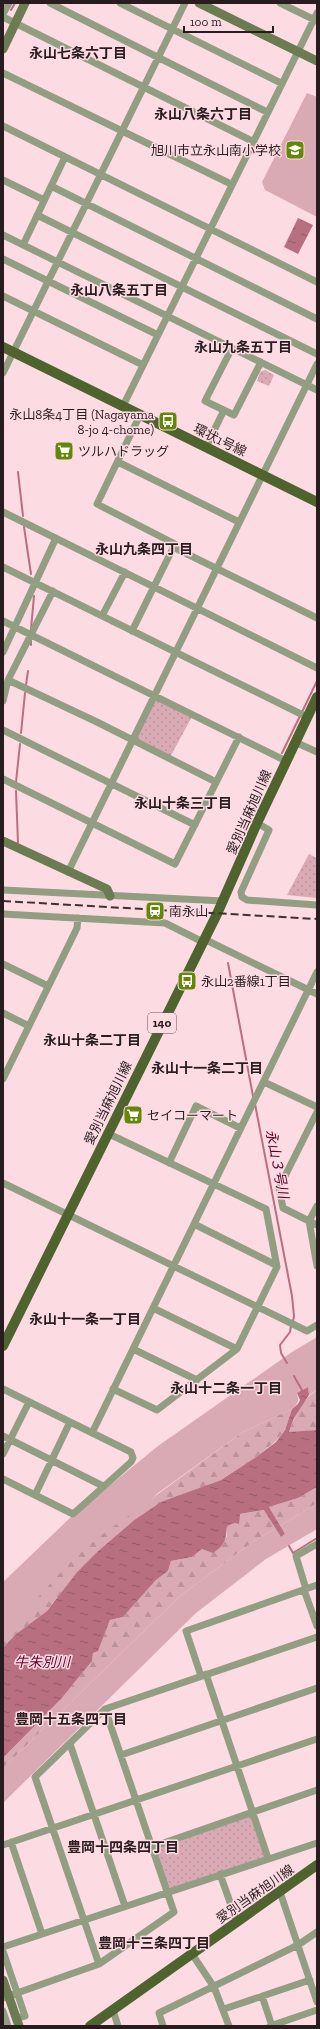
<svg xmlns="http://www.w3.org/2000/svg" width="320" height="2029" font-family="'Zilla Slab','Noto Sans JP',serif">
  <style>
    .green { fill: #daaab4 }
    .forest { fill: url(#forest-firs) }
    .park { fill: url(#park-dots) }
    .water { fill: url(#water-ripples) }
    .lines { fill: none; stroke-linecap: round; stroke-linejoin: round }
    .stream { stroke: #b86f80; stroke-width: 2 }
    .street { stroke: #929e82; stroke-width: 7 }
    .secondary { stroke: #6b7c52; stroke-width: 9 }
    .primary { stroke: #4f632f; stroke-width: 10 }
    .rail { stroke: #3f3034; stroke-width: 2; stroke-dasharray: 8 4; stroke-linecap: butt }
    .labels { text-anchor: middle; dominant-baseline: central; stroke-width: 3; stroke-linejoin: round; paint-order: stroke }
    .shield { fill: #fddbe2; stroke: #68555a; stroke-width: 1 }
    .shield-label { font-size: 12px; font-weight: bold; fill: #281c1f }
    .poi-label { font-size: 13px; fill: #281c1f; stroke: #fddbe2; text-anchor: start }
    .street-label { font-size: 13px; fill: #281c1f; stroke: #fddbe2 }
    .neighbourhood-label { font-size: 14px; font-weight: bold; fill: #281c1f; stroke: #fddbe2 }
    .water-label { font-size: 14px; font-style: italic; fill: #5e0128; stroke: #fddbe2 }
  </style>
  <defs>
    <pattern id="forest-firs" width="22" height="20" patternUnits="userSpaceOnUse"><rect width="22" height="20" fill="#daaab4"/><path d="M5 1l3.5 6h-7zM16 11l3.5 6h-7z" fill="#bb929a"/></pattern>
    <pattern id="park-dots" width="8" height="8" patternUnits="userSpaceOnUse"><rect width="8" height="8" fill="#daaab4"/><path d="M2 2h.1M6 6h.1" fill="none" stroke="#bb929a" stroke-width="1.8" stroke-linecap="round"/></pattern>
    <pattern id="water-ripples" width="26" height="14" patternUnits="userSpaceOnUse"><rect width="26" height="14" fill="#b86f80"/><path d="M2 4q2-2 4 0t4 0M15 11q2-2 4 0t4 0" fill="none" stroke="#965a68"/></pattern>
  </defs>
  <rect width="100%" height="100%" fill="#fddbe2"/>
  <path class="green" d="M307,93L317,97V217L265,190L262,182Z
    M317,1337V1390L309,1395L308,1387L297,1393C299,1401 299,1403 292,1409L243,1432L158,1493L3,1636V1582L70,1518L158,1446L292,1352Z
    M317,1503V1529L266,1559L196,1613L3,1803V1768L180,1596L254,1541L276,1528L281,1537L285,1534L280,1526Z"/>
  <path class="forest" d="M317,1390V1430L289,1433C294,1416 302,1400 317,1390Z
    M292,1409L285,1430L276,1441L256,1457L221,1480L192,1491L133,1521L97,1552L77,1572L47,1611L16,1634L3,1648V1636L70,1562L99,1537L243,1432Z
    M317,1487V1503L280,1526L269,1507L298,1498Z
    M265,1510L276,1528L254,1541L180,1596L3,1768V1758L61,1699L92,1661L93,1653L98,1650L110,1620L123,1617L156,1580L168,1571L171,1561L192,1557L202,1549L227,1537V1526L235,1523L240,1514Z"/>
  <path class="park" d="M265,370L274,375L269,386L257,381L260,372Z
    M154,696L193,715L170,757L132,739Z
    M309,854L317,858V898L287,895Z
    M252,1812L268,1858L168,1892L152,1847Z"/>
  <path class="water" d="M298,218L313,225L298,254L284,247Z
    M308,1387L309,1395L294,1418L289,1432L317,1430V1487L298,1498L269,1507L285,1534L281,1537L264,1510L240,1514L239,1524L235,1523L227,1526C226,1540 225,1545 213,1553L202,1549L192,1557L171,1561L168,1571L156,1580L123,1617L110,1620L98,1651L93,1653L92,1661L61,1699L3,1758V1648L16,1634L47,1611L77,1572L97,1552L133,1521L161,1502L221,1480L256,1457L276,1442L285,1430L292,1409L298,1404L300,1400L297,1393Z"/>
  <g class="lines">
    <path class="stream" d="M11,10L15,3
      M18,472L23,516
      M24,527L31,574
      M31,629L34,596
      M31,645V641
      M26,685L28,671
      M302,712L317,681
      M21,733L25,693
      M282,753L300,716
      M16,782L20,744
      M16,791L18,843
      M228,963L253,1096
      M255,1104L292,1296L294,1316L293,1322
      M287,1363L281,1353L280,1345L290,1332L291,1326
      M294,1376L303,1392
      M289,1546L293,1553L317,1538"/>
    <path class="street" d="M50,3L267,112
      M120,3L281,83
      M280,3L317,21
      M3,14L9,3
      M3,17L252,141
      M3,73L231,184
      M3,126L317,282
      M3,180L44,200
      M51,186L317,319
      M37,215L317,354
      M3,235L317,390
      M23,245L65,157
      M3,259L158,335
      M3,296L143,365
      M232,348L205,401L234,415L261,362
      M3,373L185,3
      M123,406L317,13
      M206,447L224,410
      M118,462L239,522
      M3,512L317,668
      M173,547L317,618
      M3,567L307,717
      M102,616L125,572
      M3,621L286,761
      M132,631L175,544L97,504L140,415
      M3,652L56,538
      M8,680L97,722L216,782
      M3,701L8,680L53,591
      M3,730L195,825
      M295,742L317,752
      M3,779L175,864L239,737
      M257,823L269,830L241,892L242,897L247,900L317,905
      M68,872L317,364
      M3,890L223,901
      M3,914L165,923L203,942
      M204,939L317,994
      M3,964L48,986
      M3,1013L29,1026
      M3,1079L77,928L78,918
      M264,1082L317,1107
      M317,1112L279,1188L283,1208L317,1225
      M107,1133L266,1209L277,1267L237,1349L157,1410L113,1389
      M169,1163L196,1106L240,1128
      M3,1183L307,1331L317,1325
      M317,1206L309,1221L317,1266
      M194,1224L276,1265
      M153,1308L237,1349
      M133,1349L197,1380
      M3,1389L131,1452L133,1458L131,1462L73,1514L3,1479
      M92,1433L317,972
      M3,1436L103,1486
      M3,1454L29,1402
      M35,1495L70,1422
      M306,1589L296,1556L317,1544
      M304,1590L317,1626
      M206,1674L268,1858
      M201,1676L186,1631L317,1585
      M70,1744L125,1906
      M121,1755L317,1688
      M11,1842L42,1934
      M3,1845L317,1739
      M152,1847L317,1790
      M220,1874L237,1922
      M280,1892L317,2002
      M3,1947L317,1843
      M3,1951L25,2016L17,2018
      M192,1954L214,1987L229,2026
      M99,1964L35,1777L105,1709L317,1637
      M262,1996L272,2026
      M3,1998L99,1964L174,1912L105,1709
      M224,2009L310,1980
      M113,2010L118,2026
      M3,2011L8,2026
      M163,2026L159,2013L298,1945L317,1932
      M270,2026L317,2010"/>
    <path class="secondary" d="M199,3L317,61
      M3,49L25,3
      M3,841L107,889L110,896
      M3,1980L19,2026"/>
    <path class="primary" d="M3,347L317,502
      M3,1346L217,914L257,823L317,697
      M90,2026L317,1865"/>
    <path class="rail" d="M3,901L317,919"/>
  </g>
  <defs>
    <g id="school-square" transform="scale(1)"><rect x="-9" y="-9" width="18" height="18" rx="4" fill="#638708" stroke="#fddbe2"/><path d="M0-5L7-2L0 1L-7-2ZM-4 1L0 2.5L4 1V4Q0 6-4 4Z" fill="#fff"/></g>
    <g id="bus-square" transform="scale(1)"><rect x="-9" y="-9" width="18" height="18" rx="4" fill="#638708" stroke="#fddbe2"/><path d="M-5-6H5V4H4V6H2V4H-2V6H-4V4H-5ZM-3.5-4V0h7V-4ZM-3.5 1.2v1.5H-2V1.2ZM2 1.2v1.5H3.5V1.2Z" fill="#fff"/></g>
    <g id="supermarket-square" transform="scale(1)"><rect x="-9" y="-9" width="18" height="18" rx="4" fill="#638708" stroke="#fddbe2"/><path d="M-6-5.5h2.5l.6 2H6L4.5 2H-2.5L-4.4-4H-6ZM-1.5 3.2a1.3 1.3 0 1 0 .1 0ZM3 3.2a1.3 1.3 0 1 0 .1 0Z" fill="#fff"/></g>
    <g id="station-square" transform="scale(1)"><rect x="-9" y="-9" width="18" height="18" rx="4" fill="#638708" stroke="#fddbe2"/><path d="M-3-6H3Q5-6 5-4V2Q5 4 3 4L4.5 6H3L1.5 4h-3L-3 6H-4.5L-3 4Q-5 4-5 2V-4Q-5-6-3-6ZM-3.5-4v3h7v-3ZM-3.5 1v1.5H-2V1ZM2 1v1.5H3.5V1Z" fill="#fff"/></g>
  </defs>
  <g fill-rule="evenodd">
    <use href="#school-square" x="295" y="150"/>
    <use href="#bus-square" x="168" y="421"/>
    <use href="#supermarket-square" x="64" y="451"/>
    <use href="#station-square" x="155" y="911"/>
    <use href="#bus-square" x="187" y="981"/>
    <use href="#supermarket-square" x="133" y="1115"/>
  </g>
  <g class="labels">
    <rect class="shield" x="148" y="1013" width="28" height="20" rx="3"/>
    <g class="shield-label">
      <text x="162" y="1023">140</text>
    </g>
    <g class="poi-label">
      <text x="281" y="150" text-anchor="end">旭川市立永山南小学校</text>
      <text x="154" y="414" text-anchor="end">永山8条4丁目 (Nagayama<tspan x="154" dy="15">8-jo 4-chome)</tspan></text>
      <text x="78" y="451">ツルハドラッグ</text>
      <text x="169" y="911">南永山</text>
      <text x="201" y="981">永山2番線1丁目</text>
      <text x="147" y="1115">セイコーマート</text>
    </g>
    <g class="street-label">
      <text transform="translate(220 440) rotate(26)">環状1号線</text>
      <text transform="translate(249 812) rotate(-66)">愛別当麻旭川線</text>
      <text transform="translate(108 1103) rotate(-64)">愛別当麻旭川線</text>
      <text transform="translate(255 1894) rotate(-35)">愛別当麻旭川線</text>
    </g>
    <g class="neighbourhood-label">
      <text x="78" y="53">永山七条六丁目</text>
      <text x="203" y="114">永山八条六丁目</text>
      <text x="119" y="290">永山八条五丁目</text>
      <text x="243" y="347">永山九条五丁目</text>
      <text x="144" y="549">永山九条四丁目</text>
      <text x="183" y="803">永山十条三丁目</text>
      <text x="92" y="1040">永山十条二丁目</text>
      <text x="207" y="1068">永山十一条二丁目</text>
      <text x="85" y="1319">永山十一条一丁目</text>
      <text x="226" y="1388">永山十二条一丁目</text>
      <text x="71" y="1719">豊岡十五条四丁目</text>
      <text x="123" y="1847">豊岡十四条四丁目</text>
      <text x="154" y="1943">豊岡十三条四丁目</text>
    </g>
    <g class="water-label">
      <text transform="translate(277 1164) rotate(79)">永山３号川</text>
      <text x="42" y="1662">牛朱別川</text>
    </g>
  </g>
  <rect width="320" height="2029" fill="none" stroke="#281c1f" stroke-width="8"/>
  <path d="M184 26v6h89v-6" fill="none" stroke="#281c1f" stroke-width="2"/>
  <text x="190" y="26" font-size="12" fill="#281c1f" stroke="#fddbe2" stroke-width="3" paint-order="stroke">100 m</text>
</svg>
